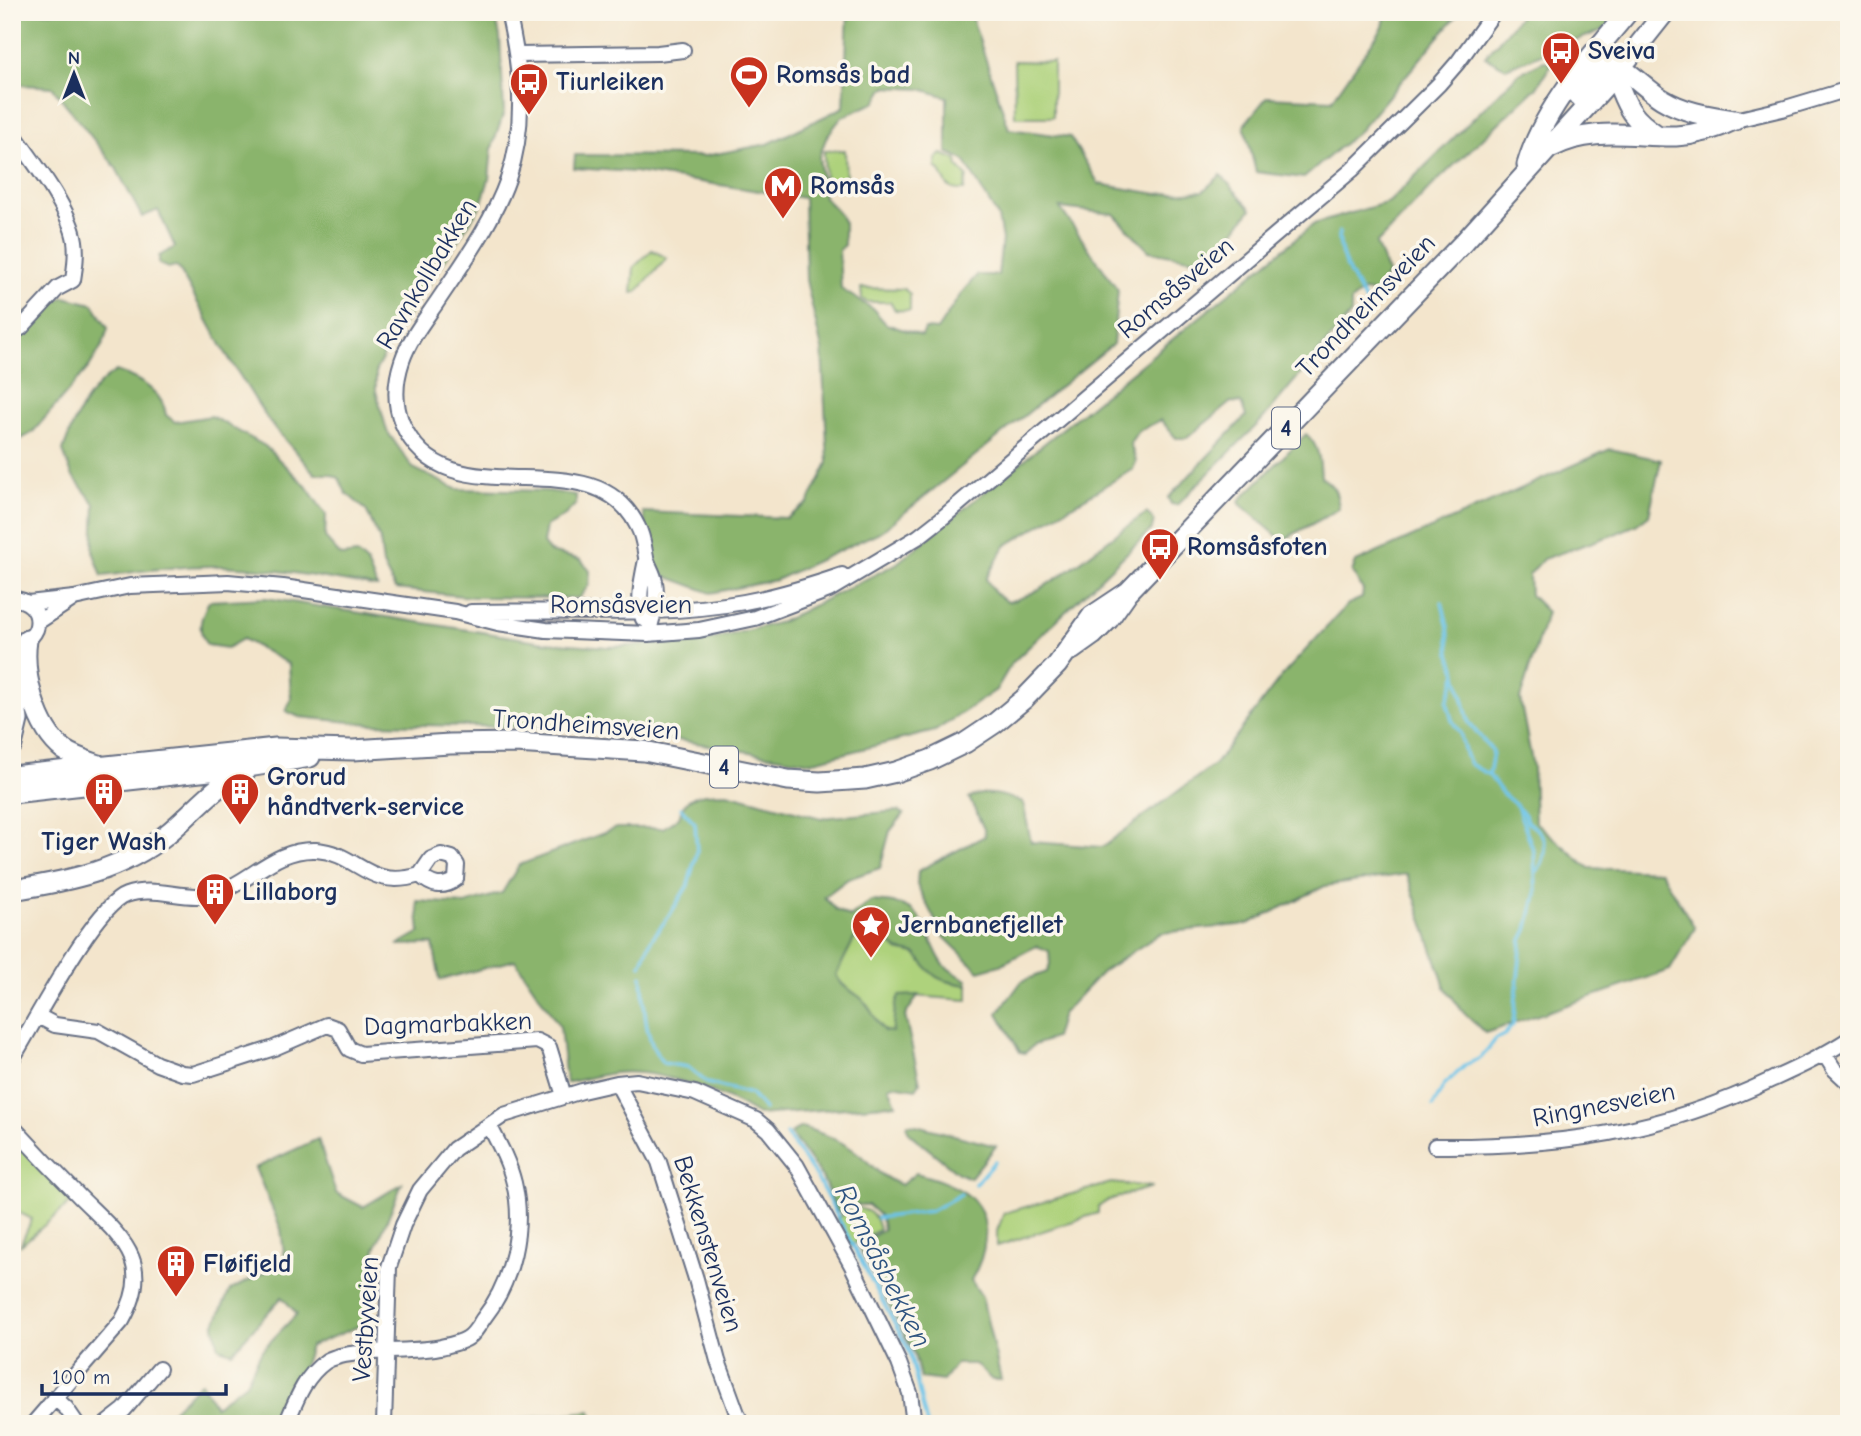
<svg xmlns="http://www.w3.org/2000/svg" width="1861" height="1436" font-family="'Comic Neue',sans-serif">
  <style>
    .green { fill: #aed27c; stroke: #64806d; stroke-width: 2 }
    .forest { fill: #8ab46c; stroke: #527265; stroke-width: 2; fill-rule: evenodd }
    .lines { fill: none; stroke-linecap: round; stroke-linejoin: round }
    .stream { stroke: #6cc4e9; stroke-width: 3.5 }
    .minor-casing { stroke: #676f84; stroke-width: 18 }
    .highway-casing { stroke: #676f84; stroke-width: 23 }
    .minor { stroke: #fff; stroke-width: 14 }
    .highway { stroke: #fff; stroke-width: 19 }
    .labels { text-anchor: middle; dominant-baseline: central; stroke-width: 7; stroke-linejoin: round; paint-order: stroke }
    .shield { fill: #fbf7ec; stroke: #5e6b89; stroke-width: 2 }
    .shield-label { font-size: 24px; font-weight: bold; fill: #1b2f5e }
    .poi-label { font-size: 26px; font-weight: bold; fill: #1b2f5e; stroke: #fbf7ec; text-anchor: start }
    .street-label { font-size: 26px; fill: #1b2f5e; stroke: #fbf7ec }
    .water-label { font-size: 28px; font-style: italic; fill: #2f5481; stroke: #fbf7ec }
  </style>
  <rect width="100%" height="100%" fill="#fbf7ec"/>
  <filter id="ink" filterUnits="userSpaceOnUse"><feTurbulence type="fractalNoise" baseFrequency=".0143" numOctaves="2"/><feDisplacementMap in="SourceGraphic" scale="14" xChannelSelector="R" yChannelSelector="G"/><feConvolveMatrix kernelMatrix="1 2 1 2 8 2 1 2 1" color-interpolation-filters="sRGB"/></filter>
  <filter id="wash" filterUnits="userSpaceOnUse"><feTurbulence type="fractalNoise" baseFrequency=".00686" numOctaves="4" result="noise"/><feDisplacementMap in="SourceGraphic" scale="28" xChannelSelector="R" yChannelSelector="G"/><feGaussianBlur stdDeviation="1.57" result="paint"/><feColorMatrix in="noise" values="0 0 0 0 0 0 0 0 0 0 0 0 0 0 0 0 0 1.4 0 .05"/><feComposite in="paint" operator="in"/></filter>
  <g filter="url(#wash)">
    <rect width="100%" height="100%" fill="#f3e5cc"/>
    <path class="green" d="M1014,61L1053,62V117H1015Z
      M845,150L846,183L825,184L824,151Z
      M942,154L957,160L958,167L967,176L964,190C940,191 949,178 936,167V159Z
      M652,250L667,258L637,292L632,293L634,267Z
      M861,288L904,289L910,294V311L895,310L890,302H867L862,299Z
      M863,933L885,939L898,950L916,954C934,979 938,981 968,985V1000C944,999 922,995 899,996C893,1006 895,1020 892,1032L884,1031C875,1021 870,1007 860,998C851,989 841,987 836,974L854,939Z
      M12,1138L74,1200L20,1246L32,1219L12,1209Z
      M1111,1183L1152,1187L1109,1200L1098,1207V1213L997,1246V1231L1004,1213Z
      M855,1208C870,1209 876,1215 879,1230L850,1246L836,1219Z"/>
    <path class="forest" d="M12,12H495L500,37L504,112L492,148L489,179L481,205L390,344L376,370V391L387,431L413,468L456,489L548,491L576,495V504L565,515L546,526L543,543L550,552L581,560L590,571L589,585L579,598L472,597L395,589L383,565L380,540L366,510L346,493L339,478L330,474H315L270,423L225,352L179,269L175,266L168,268L159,264V256L175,247L158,210L142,217L116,168L52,87L24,85L12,81Z
      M848,12H970L1009,129L1070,137L1099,184L1157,194L1203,191L1221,175L1251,209L1212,262L1149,251L1114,214L1060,208L1118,290L1113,344L882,531L776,580L711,593L654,572L643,512L787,518L808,503L828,463L822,350L806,280L804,198L635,172L574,168L575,155L705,156L768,144L844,107ZM885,87L921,89L947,97V152L964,160L998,217L1002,239L998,275H977L963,291L937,330L925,329L922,336L886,324L873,309L841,289L839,250L844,245V223L838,212L824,197L819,157L827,136L842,117L876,102Z
      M1386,12H1460L1360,130L1304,178L1256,172L1244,125L1267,97L1332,100L1383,27Z
      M1523,12H1622L1608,28L1506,68L1485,57Z
      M1543,61L1553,62L1536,88L1433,185L1376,244L1388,273L1376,293L1363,291L1351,301V314L1261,421L1177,505L1171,504L1168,498L1246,416L1241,403L1231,402L1187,438H1176L1161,420L1138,431L1130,443L1136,461L1133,469L1005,546L986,579L995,593L1007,602C1051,593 1106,537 1147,513L1154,520L1152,529L1012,663L996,690L935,731L810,762L611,729L371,724L299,717L286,711L291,699L289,664L243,639L227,648L207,645C196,629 201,617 209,601L266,598L544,642L608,647L701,642L781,622L896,564L1314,224L1389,202L1518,74Z
      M64,297L93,304L108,328L103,344L89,367L32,433L12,444V303L33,320L48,306Z
      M116,371C137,378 163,390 166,415L175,422L211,416L265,446L306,486L326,515L325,538L341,556L357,554L367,563L377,587C326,578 273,568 221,566C181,565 142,571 102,576L93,551L95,504L72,475L63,451C73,421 88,388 116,371Z
      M1306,434C1319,445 1320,460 1321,477C1335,486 1337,492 1339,508C1321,521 1301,528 1283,541L1240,504L1239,501Z
      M1610,449L1661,460L1649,515L1636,525L1610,536L1543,559L1529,575L1530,595L1547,612L1520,699L1533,767L1535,822L1589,868L1660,871L1695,928L1670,970L1485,1033L1463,1012L1445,987L1407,874L1325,886L1248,924L1161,933L1102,972L1062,1014L1055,1038L1034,1045L1025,1053L1020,1052L998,1013L1022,981L1047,972L1050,965L1049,951L1036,946L1000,965L979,971L943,936L917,885L918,871L985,836L984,829L969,798C985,789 1006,796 1023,802L1031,842L1102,847L1215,764L1281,677L1348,604L1362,598L1363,590L1352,572L1356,562Z
      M727,793L821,818L898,811L904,814L890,831L880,868L848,879L824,897L836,910L850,917L871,901C900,903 917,904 929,935C933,945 937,956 944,965C950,971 960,976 967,980L968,985C938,981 934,979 916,954L898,950L885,939L863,934L854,939L836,975C841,987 851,990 861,998C872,1008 874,1020 884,1031L892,1032C895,1020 893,1006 899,996L918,995L905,1016L920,1083L916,1089L893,1085L889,1087L896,1104L758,1115C723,1092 656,1068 614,1073C598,1075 581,1080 566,1083L560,1027L515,960L440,980L433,944L397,945L420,932L417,901L465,904L502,893L519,865L617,828H663L679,817C685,791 705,794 727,793Z
      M908,1124L916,1125L996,1146L970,1178L958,1173L910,1134L907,1128Z
      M801,1127C819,1132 837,1139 852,1149C872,1162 875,1175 901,1185L916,1173C951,1183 989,1195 985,1238C984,1254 979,1267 971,1280L982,1297L1001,1380H992L975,1364H956L943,1381L920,1378L914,1353L858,1245L883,1230L881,1217L868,1205H854L841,1213L837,1211L822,1177L790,1133Z
      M318,1139L336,1193L363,1207L402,1184L375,1249L367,1323L310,1346L301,1374L276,1424H158L201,1382L215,1406L246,1383L262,1350L297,1314L282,1297L232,1352L219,1348L214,1326L230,1290L285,1262L281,1229L255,1168Z
      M590,1411L597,1424H508L518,1419Z"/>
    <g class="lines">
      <path class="stream" d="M1339,232C1339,263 1354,279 1367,305
        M1457,675L1469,723L1493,752L1489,775
        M1518,808L1525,815L1527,822C1531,825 1538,829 1541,834C1549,845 1544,865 1535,873
        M641,965L651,940L669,916L688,885L697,852L695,823L681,808
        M642,976C645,1007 643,1039 663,1063L688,1067L707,1083L751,1094L764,1109
        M1433,1106L1444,1085L1467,1064L1481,1058L1496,1039L1504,1035L1513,1025L1522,940L1527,930L1536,894L1534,852L1517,806L1502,793L1489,775L1470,764L1466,756L1460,733L1452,720L1447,702L1457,673L1450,654L1448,627L1442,602
        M786,1134L817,1178L909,1351L927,1424
        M975,1184L995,1161
        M877,1218L931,1211L961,1194"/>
    </g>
  </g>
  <g filter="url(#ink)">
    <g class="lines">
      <g class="minor-casing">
        <path id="minor" d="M508,12C521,68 527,124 508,179C492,224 463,263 437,302C424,321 409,340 402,361C395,382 394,403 402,423C446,526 593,432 638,527C643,536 644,547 646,557C648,566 654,573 655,582C658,599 653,617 648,634
          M517,55L658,53L683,50
          M1735,120L1782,109L1849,89
          M12,132C32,160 70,208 75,241C77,254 75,267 73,280L58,288L21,328L12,333
          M12,599C46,599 46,643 12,644
          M28,603L74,598L130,586L228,582L283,587L455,612L498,623L546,630L648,634L699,630L755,618L829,590L918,537L941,519L1352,170L1439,84L1458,62L1494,12
          M471,612C559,609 656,618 744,602C777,596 810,586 842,575
          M643,619C637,600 642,579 646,560
          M38,622L73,599
          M38,1016L55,1025L98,1031L157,1064L182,1073L193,1074L274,1048L327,1025L338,1029L349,1049L361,1054L537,1041L549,1047L564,1096
          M1825,1055L1834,1069L1849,1083
          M12,1059C33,1026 94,906 126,895C157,884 189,904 220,892C253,879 277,848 316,850C359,853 367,891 420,875L431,859L441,855L452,858L457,865L456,879C443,889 431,886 420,875
          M617,1083L659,1162L696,1279L718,1361L741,1424
          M12,1126C34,1150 57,1174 80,1197C120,1237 156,1261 122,1321L33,1424
          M1435,1146C1559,1147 1661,1133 1773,1079C1800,1067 1825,1055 1849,1039
          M55,1398L66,1408L77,1424
          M106,1424L124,1410L159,1369
          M286,1424C296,1401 304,1377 325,1362C344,1348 414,1353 441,1347C449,1345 459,1343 466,1339C473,1336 479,1325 483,1319C512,1282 525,1229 514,1183C509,1162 499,1144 489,1125
          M384,1424L389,1267L403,1225L420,1190L454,1149L504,1115L582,1091L617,1083L637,1081L695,1093L756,1120L768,1130L797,1166L852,1266L899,1363L910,1393L914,1424"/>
      </g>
      <g class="highway-casing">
        <path id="highway" d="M1610,66C1627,99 1622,112 1657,135
          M1578,96L1608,62C1629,69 1643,87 1662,99C1685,113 1709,116 1735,120
          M1552,147C1592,126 1634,137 1676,136C1696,135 1716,129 1734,120
          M1527,165C1544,106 1590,58 1628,12
          M27,640C22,674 36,729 64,750C74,757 87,761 99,765
          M1072,650L1093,635L1109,619L1128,592L1464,242L1615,75L1665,12
          M12,667L18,720L12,745
          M12,776L276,748L353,750L450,744L515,743L644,751L788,780L820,782L865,779L896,772L930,760L965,743L995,723L1024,699L1057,665L1092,616L1128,592
          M12,793L254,766L310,757
          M12,890C69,881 121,871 167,834C193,813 216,783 247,770"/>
      </g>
      <use href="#minor" class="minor"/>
      <use href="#highway" class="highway"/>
    </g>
  </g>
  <defs>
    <g id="bus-pin" transform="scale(2.0125)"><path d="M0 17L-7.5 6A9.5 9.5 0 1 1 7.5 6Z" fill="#c8321e" stroke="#fbf7ec"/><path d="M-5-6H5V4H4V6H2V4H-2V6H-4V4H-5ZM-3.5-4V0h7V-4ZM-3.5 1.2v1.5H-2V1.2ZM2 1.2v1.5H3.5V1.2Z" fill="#fff"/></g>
    <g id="stadium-pin" transform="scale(2.0125)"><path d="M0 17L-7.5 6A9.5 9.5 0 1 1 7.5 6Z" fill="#c8321e" stroke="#fbf7ec"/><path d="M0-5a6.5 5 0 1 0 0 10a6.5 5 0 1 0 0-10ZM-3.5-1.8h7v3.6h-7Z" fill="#fff"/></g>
    <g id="metro-pin" transform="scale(2.0125)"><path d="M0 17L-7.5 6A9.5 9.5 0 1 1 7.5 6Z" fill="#c8321e" stroke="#fbf7ec"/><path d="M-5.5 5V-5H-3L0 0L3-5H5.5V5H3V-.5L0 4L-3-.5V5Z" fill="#fff"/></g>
    <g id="building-pin" transform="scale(2.0125)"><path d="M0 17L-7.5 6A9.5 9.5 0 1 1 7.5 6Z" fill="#c8321e" stroke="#fbf7ec"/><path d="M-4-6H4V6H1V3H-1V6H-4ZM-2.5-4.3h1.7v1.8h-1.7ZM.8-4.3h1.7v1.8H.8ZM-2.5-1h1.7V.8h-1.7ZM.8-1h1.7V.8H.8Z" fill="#fff"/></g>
    <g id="sight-pin" transform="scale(2.0125)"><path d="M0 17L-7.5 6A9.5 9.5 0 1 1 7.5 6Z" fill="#c8321e" stroke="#fbf7ec"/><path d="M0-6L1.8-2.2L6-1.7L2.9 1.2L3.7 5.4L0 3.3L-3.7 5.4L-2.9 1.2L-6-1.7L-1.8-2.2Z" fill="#fff"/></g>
  </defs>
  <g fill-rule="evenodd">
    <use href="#bus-pin" x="1561" y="51"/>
    <use href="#stadium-pin" x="749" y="75"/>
    <use href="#bus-pin" x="529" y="82"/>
    <use href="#metro-pin" x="783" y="186"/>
    <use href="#bus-pin" x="1160" y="547"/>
    <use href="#building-pin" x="104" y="792"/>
    <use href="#building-pin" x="240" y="792"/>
    <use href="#building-pin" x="215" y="892"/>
    <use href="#sight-pin" x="871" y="925"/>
    <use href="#building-pin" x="176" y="1264"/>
  </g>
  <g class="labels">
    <g class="shield">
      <rect x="1272" y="407.5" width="28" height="41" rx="5"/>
      <rect x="710" y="746.5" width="28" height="41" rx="5"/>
    </g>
    <g class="shield-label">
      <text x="1286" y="428">4</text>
      <text x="724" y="767">4</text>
    </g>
    <g class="poi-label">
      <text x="1588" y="51">Sveiva</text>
      <text x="776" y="75">Romsås bad</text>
      <text x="556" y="82">Tiurleiken</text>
      <text x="810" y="186">Romsås</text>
      <text x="1187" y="547">Romsåsfoten</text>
      <text x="267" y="777">Grorud<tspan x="267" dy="30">håndtverk-service</tspan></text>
      <text x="104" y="842" text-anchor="middle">Tiger Wash</text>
      <text x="242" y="892">Lillaborg</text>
      <text x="898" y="925">Jernbanefjellet</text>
      <text x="203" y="1264">Fløifjeld</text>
    </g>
    <g class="street-label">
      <text transform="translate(427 274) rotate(-59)">Ravnkollbakken</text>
      <text transform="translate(1176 288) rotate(-40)">Romsåsveien</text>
      <text transform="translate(1366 306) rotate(-46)">Trondheimsveien</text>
      <text x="621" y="605">Romsåsveien</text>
      <text transform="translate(586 725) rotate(4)">Trondheimsveien</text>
      <text transform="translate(448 1024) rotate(-2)">Dagmarbakken</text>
      <text transform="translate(1604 1105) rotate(-11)">Ringnesveien</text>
      <text transform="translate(708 1244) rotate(73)">Bekkenstenveien</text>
      <text transform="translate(366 1319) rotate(-86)">Vestbyveien</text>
    </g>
    <g class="water-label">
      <text transform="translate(883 1266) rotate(63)">Romsåsbekken</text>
    </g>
  </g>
  <rect width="1861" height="1436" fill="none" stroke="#fbf7ec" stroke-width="42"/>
  <g transform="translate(74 74)" stroke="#fbf7ec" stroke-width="5" paint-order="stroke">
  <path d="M0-5L12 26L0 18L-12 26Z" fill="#1b2f5e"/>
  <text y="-10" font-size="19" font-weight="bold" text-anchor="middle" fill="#1b2f5e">N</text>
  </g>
  <path d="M42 1384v10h184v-10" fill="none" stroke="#1b2f5e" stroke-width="3.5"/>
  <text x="52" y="1384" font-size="21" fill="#1b2f5e" stroke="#fbf7ec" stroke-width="5" paint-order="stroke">100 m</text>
</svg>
